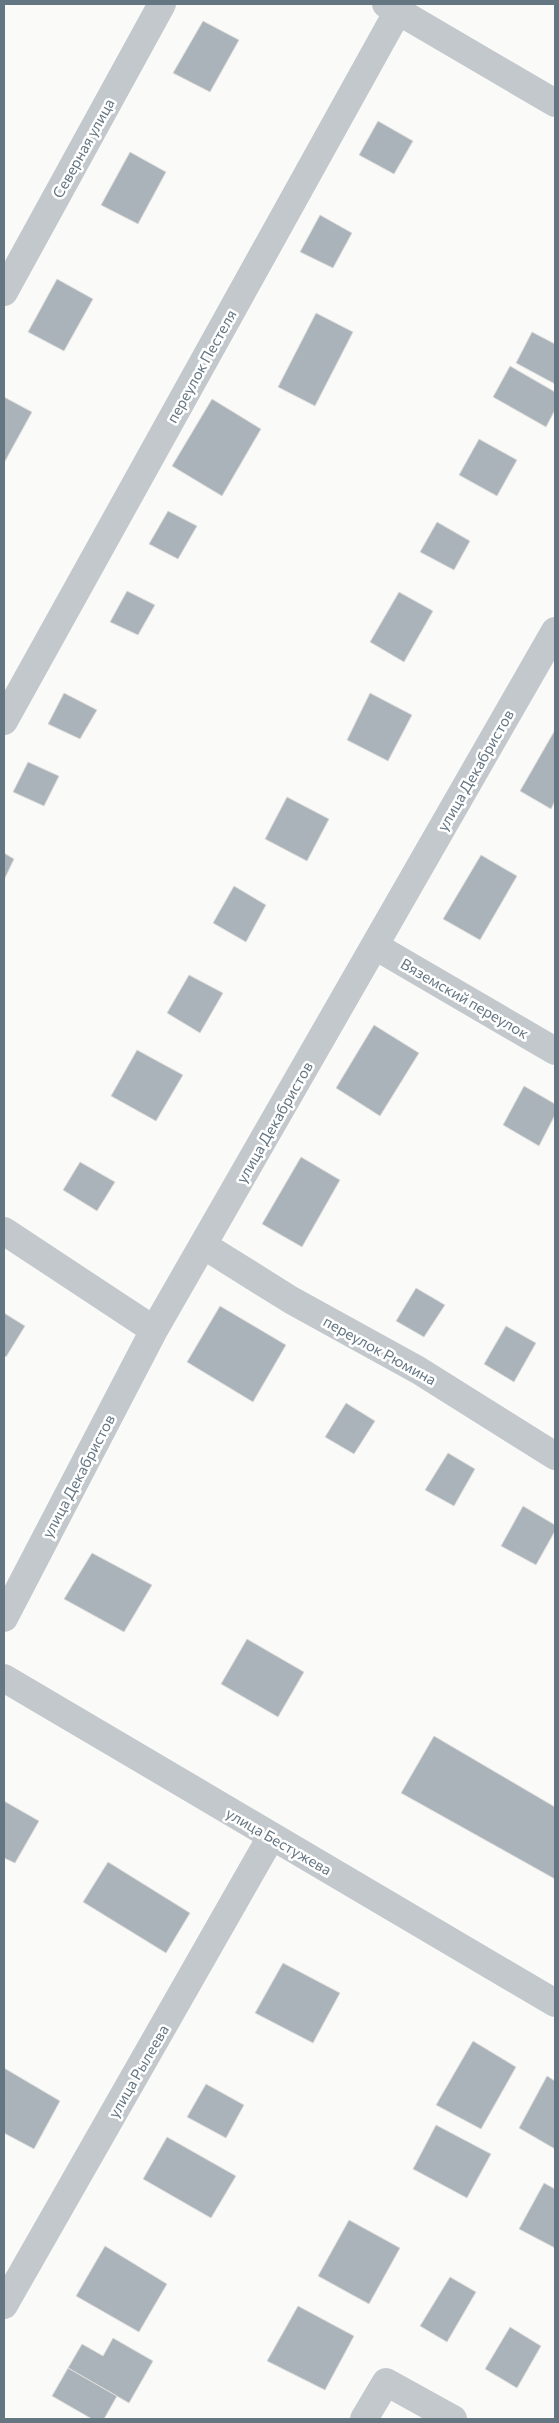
<svg xmlns="http://www.w3.org/2000/svg" width="559" height="2423" font-family="Commissioner,sans-serif">
  <style>
    .building { fill: #aab3b9; stroke: #dcdcda }
    .lines { fill: none; stroke-linecap: round; stroke-linejoin: round }
    .minor { stroke: #c3c8cc; stroke-width: 28 }
    .labels { text-anchor: middle; dominant-baseline: central; stroke-width: 5; stroke-linejoin: round; paint-order: stroke }
    .street-label { font-size: 15px; fill: #657683; stroke: #fff }
  </style>
  <rect width="100%" height="100%" fill="#fafaf8"/>
  <path class="building" d="M203,21L239,40L210,92L173,73Z
    M378,121L413,141L394,174L359,155Z
    M130,152L166,172L138,224L101,205Z
    M320,215L352,233L333,268L300,252Z
    M57,279L93,299L64,351L28,332Z
    M316,313L353,332L315,406L278,387Z
    M532,332L555,344V384L516,363Z
    M510,366L555,392V410L546,427L493,397Z
    M4,397L32,412L4,463Z
    M212,399L261,429L222,496L172,466Z
    M479,439L517,460L497,496L459,475Z
    M168,511L197,526L178,559L149,544Z
    M437,522L470,541L454,570L420,552Z
    M127,591L155,605L138,635L110,622Z
    M399,592L433,611L404,662L370,642Z
    M64,693L97,710L80,739L48,724Z
    M370,693L412,715L388,761L347,740Z
    M555,730V801L551,809L520,791Z
    M28,762L59,776L44,806L13,792Z
    M287,797L329,819L307,861L265,839Z
    M4,853L14,859L4,880Z
    M481,855L517,876L480,940L443,919Z
    M234,886L266,905L246,942L213,923Z
    M189,975L223,993L200,1033L167,1013Z
    M374,1025L419,1053L380,1116L336,1088Z
    M137,1050L183,1075L156,1121L111,1096Z
    M524,1086L555,1104V1115L539,1146L503,1125Z
    M301,1157L340,1180L302,1247L262,1224Z
    M80,1162L115,1182L97,1211L63,1190Z
    M416,1288L445,1305L424,1337L396,1321Z
    M220,1306L286,1345L253,1402L187,1362Z
    M4,1313L25,1326L6,1357L4,1355Z
    M506,1326L536,1343L514,1382L484,1364Z
    M346,1403L375,1421L354,1454L325,1437Z
    M448,1453L475,1469L454,1506L425,1490Z
    M523,1506L555,1525V1531L536,1565L501,1546Z
    M92,1553L152,1585L124,1632L64,1599Z
    M247,1639L304,1672L278,1717L221,1684Z
    M434,1736L555,1807V1879L401,1793Z
    M4,1801L39,1821L15,1863L4,1858Z
    M108,1862L190,1913L166,1953L83,1902Z
    M283,1963L340,1993L313,2043L255,2013Z
    M473,2041L516,2067L481,2129L436,2105Z
    M4,2068L60,2101L34,2149L4,2133Z
    M547,2076L555,2081V2149L519,2128Z
    M206,2084L244,2105L226,2138L187,2117Z
    M436,2125L491,2154L467,2198L413,2169Z
    M167,2137L236,2176L211,2218L143,2179Z
    M544,2183L555,2189V2248L519,2229Z
    M349,2220L400,2248L369,2304L318,2276Z
    M105,2246L167,2284L139,2332L76,2296Z
    M450,2277L476,2292L447,2342L420,2326Z
    M298,2306L354,2336L325,2390L267,2361Z
    M510,2327L541,2346L517,2388L485,2369Z
    M113,2338L153,2361L129,2403L68,2368L82,2344L103,2356Z
    M68,2368L117,2396L104,2419H92L52,2396Z"/>
  <g class="lines">
    <path class="minor" d="M386,4L555,103
      M4,292L162,4
      M4,721L398,11
      M375,946L555,1051
      M4,1231L154,1330
      M203,1245L291,1300L418,1370L555,1456
      M4,1618L154,1330L555,631
      M4,1678L555,2003
      M4,2305L271,1837
      M364,2419L386,2382L453,2419"/>
  </g>
  <g class="labels">
    <g class="street-label">
      <text transform="translate(83 148) rotate(-61)">Северная улица</text>
      <text transform="translate(201 366) rotate(-61)">переулок Пестеля</text>
      <text transform="translate(475 770) rotate(-60)">улица Декабристов</text>
      <text transform="translate(465 998) rotate(30)">Вяземский переулок</text>
      <text transform="translate(274 1122) rotate(-60)">улица Декабристов</text>
      <text transform="translate(380 1350) rotate(29)">переулок Рюмина</text>
      <text transform="translate(78 1476) rotate(-62)">улица Декабристов</text>
      <text transform="translate(279 1841) rotate(30)">улица Бестужева</text>
      <text transform="translate(138 2071) rotate(-60)">улица Рылеева</text>
    </g>
  </g>
  <rect width="559" height="2423" fill="none" stroke="#657683" stroke-width="10"/>
</svg>
